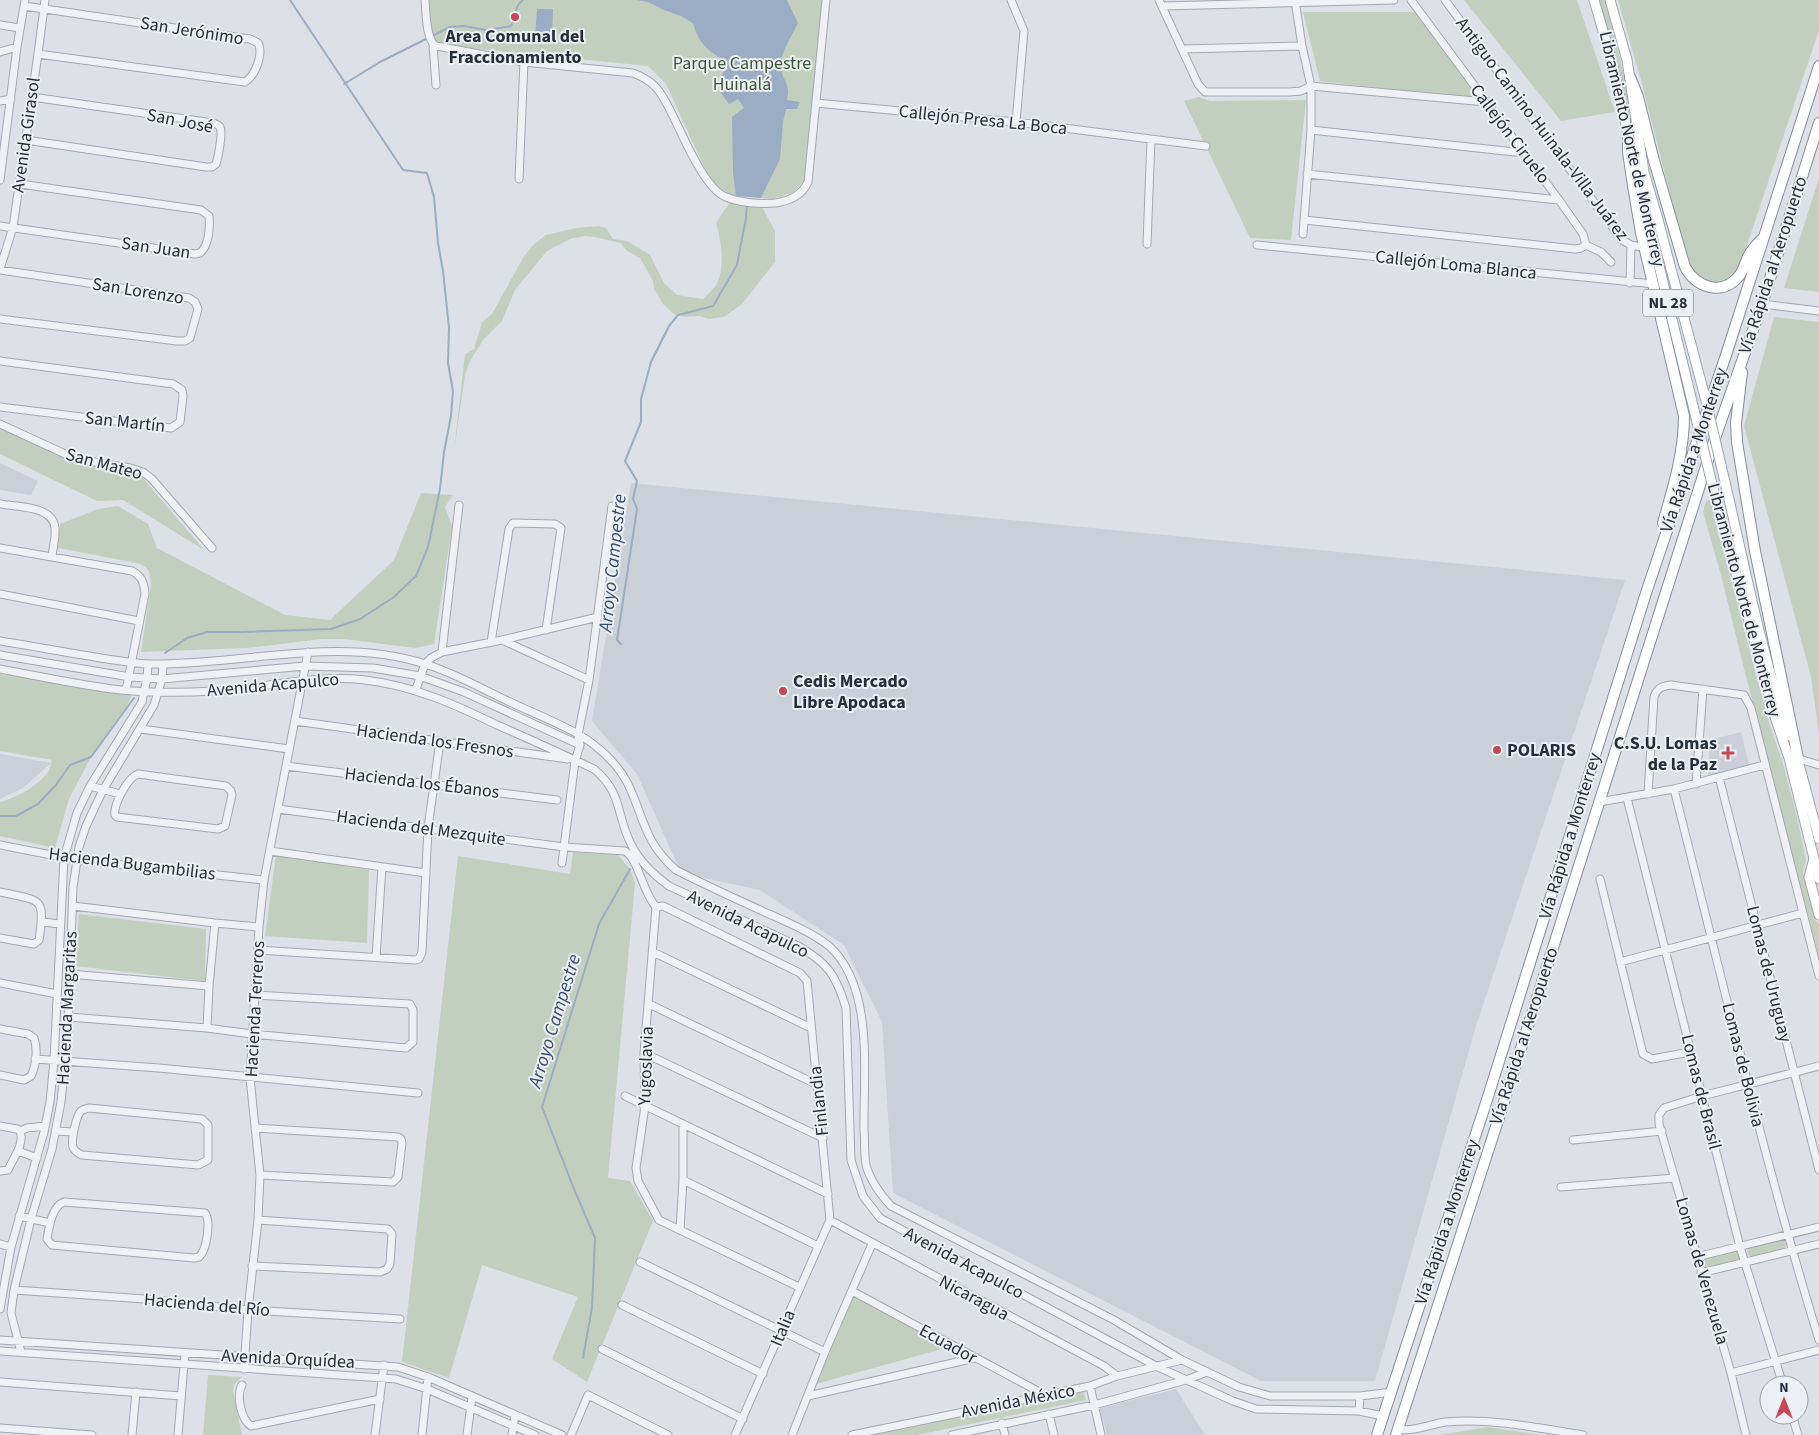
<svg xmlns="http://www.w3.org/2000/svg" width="1819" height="1435" font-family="'Source Sans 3',sans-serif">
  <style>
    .built { fill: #cbcfd7 }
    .green { fill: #c2cfbf }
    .water { fill: #9aadc4 }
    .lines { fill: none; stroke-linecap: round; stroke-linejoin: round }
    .stream { stroke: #9aadc4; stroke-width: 2 }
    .minor-casing { stroke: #a3a7af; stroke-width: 9 }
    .major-casing { stroke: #9da4b1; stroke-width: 11 }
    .highway-casing { stroke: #858d9b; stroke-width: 12 }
    .minor { stroke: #eff1f4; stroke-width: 7 }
    .major { stroke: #fff; stroke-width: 9 }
    .highway { stroke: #fff; stroke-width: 10 }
    .major-bridge-casing { stroke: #9da4b1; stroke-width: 11; stroke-linecap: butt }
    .major-bridge { stroke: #fff; stroke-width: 9 }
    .poi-dot { fill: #c44857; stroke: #eceff4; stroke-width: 2 }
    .labels { text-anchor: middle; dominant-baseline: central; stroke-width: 4; stroke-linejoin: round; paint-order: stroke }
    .shield { fill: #eceff4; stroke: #626872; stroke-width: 1 }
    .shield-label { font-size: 16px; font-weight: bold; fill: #272e3b }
    .street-label { font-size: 18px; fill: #272e3b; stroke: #eceff4 }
    .poi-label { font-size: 18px; font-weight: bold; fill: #272e3b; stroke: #eceff4; text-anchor: start }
    .park-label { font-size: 18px; fill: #3b5636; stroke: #eceff4 }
    .water-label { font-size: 19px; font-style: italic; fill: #344c6c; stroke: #eceff4 }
  </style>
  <rect width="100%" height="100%" fill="#dde0e6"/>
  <path class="built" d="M0,463L38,481L31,495L0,490Z
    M631,483L1625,580L1476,1026L1375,1381H1261L893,1193L882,1022L844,945L760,890L681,873L637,774L592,721Z
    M1741,732L1749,765L1708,776L1710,740Z
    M0,754L51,763L23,788L0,799Z
    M1176,1389L1205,1435H1107L1100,1408Z"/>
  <path class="green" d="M426,0H825L805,180L794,192L773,199L730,195L711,182L666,84L648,66L438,45L433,39Z
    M1464,0H1577L1615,112L1561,121Z
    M1599,0H1604C1619,47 1628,91 1635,140Z
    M1618,0H1819V30L1747,245L1744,259L1734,278C1706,290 1695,278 1685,253L1641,80Z
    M1303,12H1414L1480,100L1320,81Z
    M1199,97L1210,101L1306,100L1291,240L1250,238L1184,101Z
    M1819,178V292L1784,288Z
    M730,202L761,205L775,231V262L742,304L724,317L709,319L699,316L685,317L674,314L663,304L654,289L653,281L640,258L627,251L620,243L595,237L585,236L570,239L547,251L515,290L502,321L484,339L470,361L465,375L454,451L465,354L474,349L482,322L492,314L523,258L533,245L546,235L576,228L599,226L606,228L613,239L627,241L650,255L664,283L677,295L703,299C707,295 713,290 716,285C726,268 721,241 716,223Z
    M1774,317L1819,322V733L1811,677L1744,426Z
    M0,426L75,461L137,471L204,550L123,500L97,501L0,454Z
    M421,493L453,495L445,507L452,526L434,644L415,648L344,639H322L247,648L141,652L151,585C150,572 150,567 137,563L58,548L60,524L98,509L118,506L148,524L157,548L285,615L330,620L394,560Z
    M1710,500L1769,723L1783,764L1796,813L1806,860L1803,873L1815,920L1819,924V957L1743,665L1722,579L1703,512L1706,501Z
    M0,673L116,693L133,691L127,706L91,757L69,799L55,848L0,836V802C16,798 38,786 48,772C50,769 51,764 52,760L0,751Z
    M573,852L618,855L630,869L635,883L608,1178L630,1181L653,1221L587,1382L552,1359L578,1297L482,1265L449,1378L402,1362L458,856L570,874Z
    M276,855L369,870L367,943L265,936Z
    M79,914L206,929L205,981L75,966Z
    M1781,1237L1785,1240L1786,1246L1784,1250L1753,1257L1748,1255L1747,1250L1750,1245Z
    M1734,1250L1738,1251L1740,1258L1738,1261L1707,1269L1703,1268L1702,1260L1703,1257Z
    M854,1296L949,1347L816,1384Z
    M208,1375L242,1377L234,1385L233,1391L242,1435H203Z
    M1082,1388L1086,1400L917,1435H867Z
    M1488,1427L1541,1435H1439Z"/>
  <path class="water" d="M636,0H787L798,23C793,34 779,55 781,67C782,81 791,83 787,100L800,102L797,109H786L783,122L780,159L761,198L736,196L733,173L732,117L744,108L738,99L729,104L721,93L722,77L727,61C708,52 699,44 693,23L681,16L664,10L648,2Z
    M537,9H553L552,39L535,37Z"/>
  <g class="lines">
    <path class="stream" d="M432,36L450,27L464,26L486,30L511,26C517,17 513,7 523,0
      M344,84L380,62L428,38
      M621,644L617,640L637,509L633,499L637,481L625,461L641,422V399L651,362L669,326L678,315L713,306L737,265L746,218L747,204
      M165,653L187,638L207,632H242L331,629L360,619L394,597L416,576L428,547L440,489L444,452L451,416L453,391L448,363L449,328L443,271L438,243L434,197L427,173L403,170L290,0
      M0,816H16L38,804L56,785L70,765L91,757L134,698
      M583,1358L592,1308L595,1238L574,1189L542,1107L599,924L630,869"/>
    <g class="minor-casing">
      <path id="minor" d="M425,0C426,12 426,41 436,46L524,62L633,73C655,81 661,92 671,112C682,133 704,189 726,197C740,203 760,204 775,203C789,201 802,196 808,182L826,0
        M1011,0L1024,31L1016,122
        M1159,0L1198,84L1205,92H1289L1301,91L1311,86L1486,102
        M1295,0L1302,46L1311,86V130L1303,234
        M1411,0L1559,200L1583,234L1586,245L1601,252L1611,262
        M1445,0L1622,240L1631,245L1646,248
        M24,6L250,39L258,43C264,54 255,76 245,82L38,54
        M1162,6L1394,0
        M0,25L20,28
        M433,45L436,85
        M1182,49L1302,46
        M0,52L17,47
        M0,101L11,99
        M816,103L1016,122L1206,146
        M1311,130L1524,153
        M26,140L206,167H212L216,164C218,158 223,133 220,127C218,124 216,124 213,123L32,97
        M1307,174L1559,200
        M519,179L524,62
        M0,180L17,47L25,0
        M1304,220L1575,249L1581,248L1586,245
        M0,226L195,254L200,253C209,246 210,227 209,216L201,210L20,184
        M1147,244L1151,139
        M1257,245L1654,284
        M0,269L13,227L38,54L45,0
        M0,270L189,298L195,302L198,309L190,338L185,341H177L0,319
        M1630,283L1631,245
        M1762,304L1819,311
        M0,361L173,384L182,390L183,396L180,422L171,428L0,407
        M0,424L76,459L130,468L143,472L152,479L212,548
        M0,504C16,507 53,505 55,528C56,537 53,547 52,556
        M0,548L132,571C142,576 144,583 145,594L126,690
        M0,594L139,621
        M502,640L589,680
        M0,641C32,646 63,652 95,657C113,660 131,663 149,664C241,666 335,635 425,664C455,673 482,689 510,702C535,714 572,728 593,744C606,754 620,768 628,784C645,820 644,842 676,870C707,886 738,900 769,914C789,923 811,932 829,946C875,987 863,1075 864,1131C865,1142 864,1153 866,1165C870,1180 881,1195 891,1206L1114,1320L1182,1360L1239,1387L1270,1396H1360L1392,1392
        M491,642L509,529L513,523L555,524L561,528L546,630
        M442,652L459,505
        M0,655L130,677L162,679L305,666L373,668L420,676L464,692L580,745
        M0,669C37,676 75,684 112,689C146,693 181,693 214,691C265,688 315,674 365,680C414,686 454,704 497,725C530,739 562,754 594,769C623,793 616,815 631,844C639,861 654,875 669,886L798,946C828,963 836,975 846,1008L851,1160L863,1196L880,1218L1158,1367L1233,1401L1256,1409L1359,1411L1383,1416
        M416,689L425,664L431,658L442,652L502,640L598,617
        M295,721L568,759
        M141,729L289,749
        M1796,758L1819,765
        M286,766L557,800
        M138,774L226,786L231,791L232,795L225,826L218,829L117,817L115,815C113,805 128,777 138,774Z
        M1719,777L1819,1170
        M1696,784L1703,689
        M90,786L120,794
        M1674,789C1721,973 1763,1158 1819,1340
        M1648,794L1654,697C1657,688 1662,686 1671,685L1744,695L1751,708L1819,976
        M1627,798L1740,1247L1783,1385
        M1599,802L1674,789L1764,765
        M278,809L564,847L625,851C638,858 643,893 656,907
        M0,845L77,860L264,880
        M270,851L426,873
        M562,863L575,761L580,745L578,735L589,680L612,506
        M1600,879L1643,1054L1652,1059L1690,1052
        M0,892C40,901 46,895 39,940L34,944L0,938
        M73,906L215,923L259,927
        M656,907L644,1053L645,1106L636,1168L638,1181L659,1220L799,1287
        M656,907L663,906L800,973L807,981L830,1220
        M42,922L60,924
        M258,950L415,960L419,959L422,952L428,828L440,741
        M653,952L811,1028
        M376,957L382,867
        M1620,962L1803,913
        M69,974L209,986
        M0,983L57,994
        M649,1004L818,1085
        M69,1017L207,1028L252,1034L406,1048L413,1042V1010L410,1004L255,995
        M207,1028L209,986L215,923
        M0,1029L28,1034L34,1038C38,1049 36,1066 31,1076L24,1080L0,1075
        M644,1053L823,1138
        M35,1059L159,1068L418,1093
        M625,1096L828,1194
        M89,1108L202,1119L208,1125V1160L198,1165L82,1155C78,1153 74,1151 73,1147C71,1140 76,1116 81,1111C84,1109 86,1109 89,1108Z
        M0,1126L17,1129L20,1131
        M255,1128L398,1137L401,1139L402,1143L398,1177L393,1182L260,1175
        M20,1131L27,1128L45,1126
        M56,1131L73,1132
        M1573,1140L1662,1131
        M18,1151L37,1158
        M0,1171L8,1170C13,1159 25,1143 20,1131
        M683,1180L818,1246
        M1561,1187L1675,1178
        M64,1202L205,1213C211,1221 207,1250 199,1257L194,1258L52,1245L47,1239C49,1227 52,1206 64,1202Z
        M19,1216L50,1223
        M830,1220L1104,1366L1117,1376
        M680,1230L683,1180V1125
        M0,1244L11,1247
        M1696,1257L1819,1227
        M640,1262L825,1352
        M252,1266L380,1272L387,1269L390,1264L392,1234L388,1229L258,1220
        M1701,1273L1819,1244
        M14,1290L145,1299L248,1310L400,1319
        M852,1291L1045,1395
        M622,1305L763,1374
        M0,1309L11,1247L44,1132L50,1102L54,1061L64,858L77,813L90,786L142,702L147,678L148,664
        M0,1340L398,1367L428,1377L562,1435
        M602,1349L743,1419
        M0,1351L396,1379L427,1389L535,1435
        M21,1352L11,1313L14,1290L31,1219L52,1149L61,1102L68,1032L73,887L79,847L86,826L103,790L154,705L162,679L163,664
        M244,1369L248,1310L258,1220L260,1175L250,1078L259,927L264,880L308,652
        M1731,1373L1819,1350
        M0,1382L181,1396
        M242,1385C236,1396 241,1419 251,1426L380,1399
        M1090,1386L1101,1435
        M808,1396L975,1358
        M1359,1411L1360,1396
        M1049,1414L1054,1435
        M1792,1415L1798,1435
        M1002,1423L1005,1435
        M0,1428L92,1435
        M1398,1428C1407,1434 1434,1423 1446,1422C1492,1418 1538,1428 1583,1435
        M132,1435L136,1392
        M178,1435L185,1353
        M375,1435L384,1365
        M422,1435L428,1377
        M467,1435L472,1397
        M512,1435L515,1415
        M571,1435L588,1395L668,1435
        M735,1435L830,1220
        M792,1435L825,1352L872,1244
        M852,1435L1090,1386L1117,1376L1182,1360
        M952,1435L1094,1405L1186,1380L1207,1372
        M1746,1435L1731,1373L1659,1124V1115L1664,1108L1702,1096L1819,1066"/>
    </g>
    <g class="major-casing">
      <path id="major" d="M1594,0L1612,62L1629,138
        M1610,0L1627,60L1644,172L1657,216L1705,397
        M1634,163L1697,422
        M1721,465C1743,556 1759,648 1790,736
        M1713,488L1774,714L1789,758L1819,879
        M1796,753L1819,839
        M1814,859L1809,877L1819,915"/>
    </g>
    <g class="highway-casing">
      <path id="highway" d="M1630,77L1638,97L1653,157L1685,267C1696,287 1722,297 1739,276C1743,271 1745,264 1747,259C1750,251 1756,245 1761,240
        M1628,132V152L1633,186L1641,233L1684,416C1684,453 1673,488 1663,523
        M1742,372L1736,423L1737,442L1755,551L1798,758
        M1377,1435L1486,1103L1646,593L1726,355L1819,66
        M1396,1435L1503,1105L1714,441L1762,304L1819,123"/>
    </g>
    <use href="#minor" class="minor"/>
    <use href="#major" class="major"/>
    <use href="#highway" class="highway"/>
    <g class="major-bridge-casing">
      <path id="major-bridge" d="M1705,397L1721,465
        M1697,422L1713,488"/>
    </g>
    <use href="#major-bridge" class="major-bridge"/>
  </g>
  <g class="poi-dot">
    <circle cx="515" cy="17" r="5"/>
    <circle cx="783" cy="691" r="5"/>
    <circle cx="1497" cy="750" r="5"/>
    <path d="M1725.5 745.5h5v5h5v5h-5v5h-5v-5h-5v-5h5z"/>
  </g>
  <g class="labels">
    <rect class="shield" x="1643" y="289.5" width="50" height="27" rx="4"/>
    <g class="shield-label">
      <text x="1668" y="303">NL 28</text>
    </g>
    <g class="street-label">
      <text transform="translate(192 31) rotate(9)">San Jerónimo</text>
      <text transform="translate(983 120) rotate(6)">Callejón Presa La Boca</text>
      <text transform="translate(180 121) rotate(11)">San José</text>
      <text transform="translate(1542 129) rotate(53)">Antiguo Camino Huinala-Villa Juárez</text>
      <text transform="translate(1510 134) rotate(53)">Callejón Ciruelo</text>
      <text transform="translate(26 135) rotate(-82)">Avenida Girasol</text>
      <text transform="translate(1632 149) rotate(77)">Libramiento Norte de Monterrey</text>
      <text transform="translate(156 248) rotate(8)">San Juan</text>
      <text transform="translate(1456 265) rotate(6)">Callejón Loma Blanca</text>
      <text transform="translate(1773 265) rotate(-72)">Vía Rápida al Aeropuerto</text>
      <text transform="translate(138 291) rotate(9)">San Lorenzo</text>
      <text transform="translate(125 422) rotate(6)">San Martín</text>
      <text transform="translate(1694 450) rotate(-71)">Vía Rápida a Monterrey</text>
      <text transform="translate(104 464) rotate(15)">San Mateo</text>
      <text transform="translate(1744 600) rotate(75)">Libramiento Norte de Monterrey</text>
      <text transform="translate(273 685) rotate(-5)">Avenida Acapulco</text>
      <text transform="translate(435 741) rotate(8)">Hacienda los Fresnos</text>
      <text transform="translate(422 783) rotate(7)">Hacienda los Ébanos</text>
      <text transform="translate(421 828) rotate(8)">Hacienda del Mezquite</text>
      <text transform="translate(1570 836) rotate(-73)">Vía Rápida a Monterrey</text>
      <text transform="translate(132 864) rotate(7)">Hacienda Bugambilias</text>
      <text transform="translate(748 924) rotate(26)">Avenida Acapulco</text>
      <text transform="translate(1769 974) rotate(76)">Lomas de Uruguay</text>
      <text transform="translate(67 1008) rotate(-87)">Hacienda Margaritas</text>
      <text transform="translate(255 1009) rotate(-87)">Hacienda Terreros</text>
      <text transform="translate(1524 1036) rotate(-72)">Vía Rápida al Aeropuerto</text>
      <text transform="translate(1743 1065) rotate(76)">Lomas de Bolivia</text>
      <text transform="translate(646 1066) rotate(-88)">Yugoslavia</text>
      <text transform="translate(1701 1092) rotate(76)">Lomas de Brasil</text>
      <text transform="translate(819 1101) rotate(-96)">Finlandia</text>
      <text transform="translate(1447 1222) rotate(-72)">Vía Rápida a Monterrey</text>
      <text transform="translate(964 1263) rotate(28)">Avenida Acapulco</text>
      <text transform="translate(1702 1271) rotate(74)">Lomas de Venezuela</text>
      <text transform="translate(974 1298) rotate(28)">Nicaragua</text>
      <text transform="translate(207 1305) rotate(5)">Hacienda del Río</text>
      <text transform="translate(783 1328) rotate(-67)">Italia</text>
      <text transform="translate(948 1344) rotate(29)">Ecuador</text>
      <text transform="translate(288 1359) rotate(3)">Avenida Orquídea</text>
      <text transform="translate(1018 1401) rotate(-11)">Avenida México</text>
    </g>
    <g class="poi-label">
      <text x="515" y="36" text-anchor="middle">Area Comunal del<tspan x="515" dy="21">Fraccionamiento</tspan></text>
      <text x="793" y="681">Cedis Mercado<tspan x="793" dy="21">Libre Apodaca</tspan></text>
      <text x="1717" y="743" text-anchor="end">C.S.U. Lomas<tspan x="1717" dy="21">de la Paz</tspan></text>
      <text x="1507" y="750">POLARIS</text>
    </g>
    <g class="park-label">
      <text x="742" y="63">Parque Campestre<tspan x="742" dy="21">Huinalá</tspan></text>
    </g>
    <g class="water-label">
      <text transform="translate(613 563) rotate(-84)">Arroyo Campestre</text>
      <text transform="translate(555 1021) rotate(-73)">Arroyo Campestre</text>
    </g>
  </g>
  <g transform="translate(1784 1400)"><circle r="24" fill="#eceff4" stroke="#9da2aa"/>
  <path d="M0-4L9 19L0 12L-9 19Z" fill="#c44857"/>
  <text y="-8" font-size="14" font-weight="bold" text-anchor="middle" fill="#272e3b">N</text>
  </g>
</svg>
